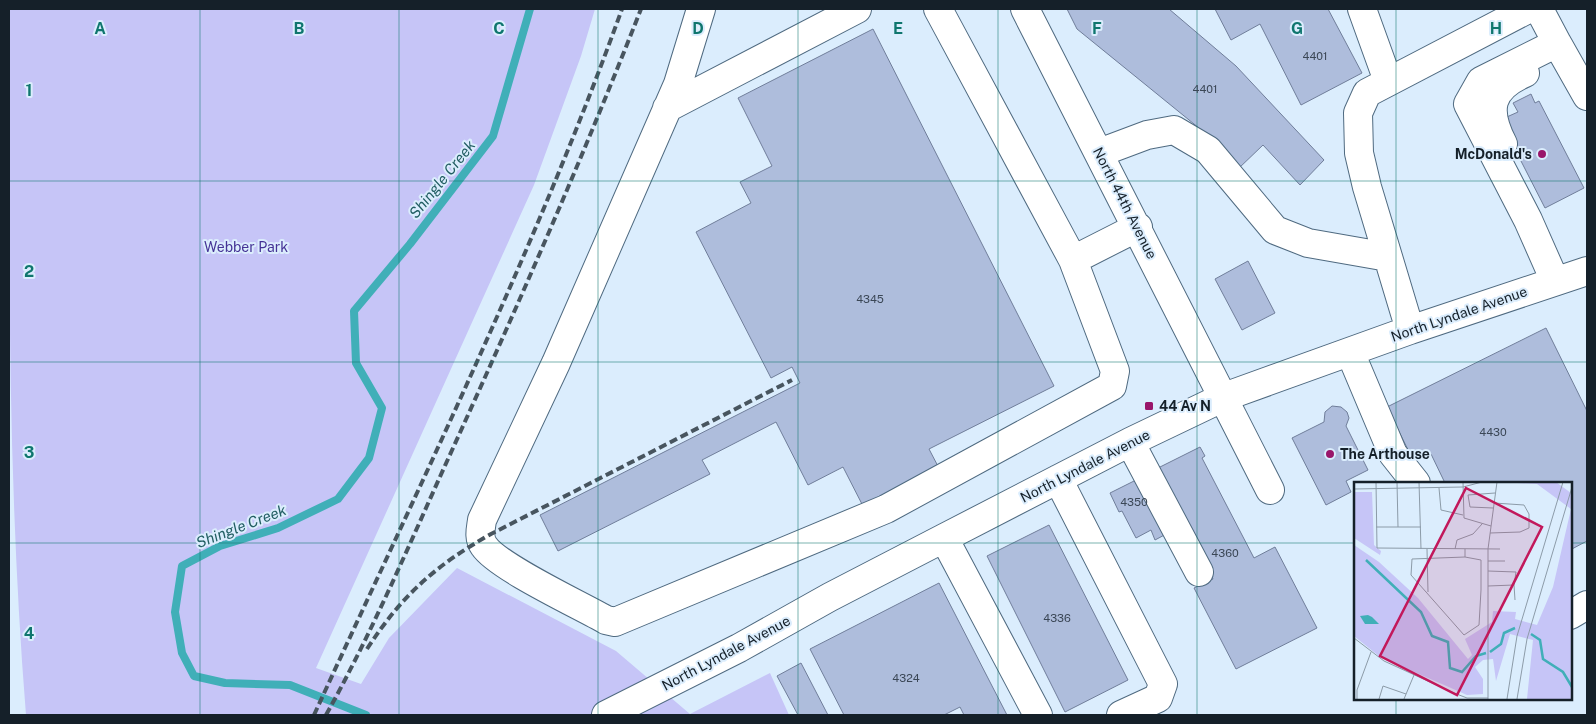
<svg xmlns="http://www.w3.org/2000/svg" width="1596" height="724" font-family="'Public Sans',sans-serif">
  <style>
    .green { fill: #c6c5f7 }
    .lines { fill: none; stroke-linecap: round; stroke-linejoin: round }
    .stream { stroke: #40afb8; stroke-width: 8 }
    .building { fill: #aebddc; stroke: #707e9a }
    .minor-casing { stroke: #4f6a80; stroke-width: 30 }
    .minor { stroke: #fff; stroke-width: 28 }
    .rail { stroke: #48555f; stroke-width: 4; stroke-dasharray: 8 4; stroke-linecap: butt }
    .grid { fill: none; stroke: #0f766e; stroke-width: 1; stroke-opacity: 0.55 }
    .poi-dot { fill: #99166a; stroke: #dbedfd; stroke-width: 2 }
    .labels { text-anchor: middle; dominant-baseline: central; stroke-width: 4; stroke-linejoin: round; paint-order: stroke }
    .number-label { font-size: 11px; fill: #3b4756 }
    .poi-label { font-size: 14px; font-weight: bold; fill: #152029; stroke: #dbedfd; text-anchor: start }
    .street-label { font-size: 14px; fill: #152029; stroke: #dbedfd }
    .park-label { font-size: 14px; fill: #453396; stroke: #dbedfd }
    .water-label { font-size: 15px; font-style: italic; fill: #225e63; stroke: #dbedfd }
    .inset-river { fill: none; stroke: #40afb8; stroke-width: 2.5 }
    .inset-road { fill: none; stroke: #8c9ba8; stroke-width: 1 }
    .view { fill: #c2185b; fill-opacity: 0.15; stroke: #c2185b; stroke-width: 2.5 }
    .inset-edge { fill: none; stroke: #152029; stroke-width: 2.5 }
    .grid-label { font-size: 16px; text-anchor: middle; font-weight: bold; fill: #0f766e; stroke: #dbedfd; stroke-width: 4; stroke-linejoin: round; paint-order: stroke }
  </style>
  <rect width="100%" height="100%" fill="#dbedfd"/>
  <path class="green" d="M9,9H595L581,56L534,185L316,668L361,684L389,638L457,568L616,651L690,714L770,673L789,715H26C7,480 9,244 9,9Z"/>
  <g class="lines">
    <path class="stream" d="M366,715L290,685L225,683L194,676L182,653L175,612L182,566L220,546L278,528L338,499L369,458L382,408L356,363L354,311L410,244L493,136L530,9"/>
  </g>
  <path class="building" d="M1067,9H1169L1236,66L1324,160L1300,185L1263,145L1238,169L1210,137L1077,29Z
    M1215,9H1328L1362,73L1301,105L1260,24L1231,40Z
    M873,29L1054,386L929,449L941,472L865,510L843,467L808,485L776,422L702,460L710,474L558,551L540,515L800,383L792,367L771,378L696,232L751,203L740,182L772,166L738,98Z
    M1531,94L1535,103L1539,101L1584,188L1545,208L1500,120L1518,112L1513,103Z
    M1248,261L1275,313L1242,330L1215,279Z
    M1546,328L1587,411V541L1570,550V483H1445L1431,454L1414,462L1387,407Z
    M1332,406L1341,407L1347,412L1349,418L1346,426L1368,470L1346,481L1351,492L1326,505L1292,438L1324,422L1325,412Z
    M1200,447L1205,456L1202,458L1254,558L1275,547L1317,628L1236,669L1194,588L1213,579L1162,478L1154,470Z
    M1142,477L1170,532L1155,540L1151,530L1136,538L1122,511L1119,512L1110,493Z
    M1049,525L1128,680L1065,712L987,556Z
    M939,583L1007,715H964L960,707L944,715H844L810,649Z
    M801,663L828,715H798L777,676Z"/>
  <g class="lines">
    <g class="minor-casing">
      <path id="minor" d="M701,9L678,84L556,363L482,520C481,528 478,538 484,546C498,567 580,605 606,620L615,622L886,509L1112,386L1115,371L1073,260L938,9
        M1025,9L1270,490
        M1362,9L1388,81
        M1539,9L1557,43
        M667,108L857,9
        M1503,144C1486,111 1488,89 1525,73
        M1099,153L1147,135L1174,130L1208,150L1275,230L1308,243L1388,257
        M1073,260L1138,227
        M1555,281L1528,220L1468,104L1481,81L1557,43L1587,96
        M1410,330L1367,187L1359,153L1358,113L1367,93L1528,9
        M1350,352L1393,454L1416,483
        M1130,442L1199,572
        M1058,479L1163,684L1158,698L1121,715
        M944,538L1038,715
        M1570,615L1587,605
        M606,715L739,648L830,597L944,538L1130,442L1224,397L1410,330L1587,271"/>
    </g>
    <use href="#minor" class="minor"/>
    <path class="rail" d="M367,649C402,595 436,565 491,534L792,380
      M314,715C421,482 535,250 622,9
      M326,715C374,629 412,538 453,448C519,303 583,157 641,9"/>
  </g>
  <path class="grid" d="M200,9V715M399,9V715M598,9V715M798,9V715M998,9V715M1197,9V715M1396,9V483M9,181H1587M9,362H1587M9,543H1355M1570,543H1587M1396,698V715"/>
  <g class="poi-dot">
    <circle cx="1542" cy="154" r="5"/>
    <rect x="1144" y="401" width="10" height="10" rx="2.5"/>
    <circle cx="1330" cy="454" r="5"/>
  </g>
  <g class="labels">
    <g class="number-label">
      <text x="1315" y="56">4401</text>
      <text x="1205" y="89">4401</text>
      <text x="870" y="299">4345</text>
      <text x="1493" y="432">4430</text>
      <text x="1134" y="502">4350</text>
      <text x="1225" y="553">4360</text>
      <text x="1057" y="618">4336</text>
      <text x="906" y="678">4324</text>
    </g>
    <g class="poi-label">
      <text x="1532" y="154" text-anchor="end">McDonald's</text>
      <text x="1159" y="406">44 Av N</text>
      <text x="1340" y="454">The Arthouse</text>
    </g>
    <g class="street-label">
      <text transform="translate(1125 203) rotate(63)">North 44th Avenue</text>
      <text transform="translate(1459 314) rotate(-19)">North Lyndale Avenue</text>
      <text transform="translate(1085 466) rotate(-27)">North Lyndale Avenue</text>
      <text transform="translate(726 653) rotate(-28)">North Lyndale Avenue</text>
    </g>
    <g class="park-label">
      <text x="246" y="247">Webber Park</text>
    </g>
    <g class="water-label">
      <text transform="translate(442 179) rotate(-51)">Shingle Creek</text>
      <text transform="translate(241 526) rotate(-21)">Shingle Creek</text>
    </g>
  </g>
  <g transform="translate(1354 482)">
    <rect width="218" height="218" fill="#dbedfd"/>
    <path d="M146,0H202L217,11V217H173L179,158L156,152L142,199L139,177L129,178L121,185L129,197V212L113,213L26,175L0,154V63L25,80L64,116L114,177L118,173L111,157L138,140L139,129L162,130L161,137L183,143L199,105L217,27L183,2ZM0,10H18L20,63L27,69L26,73L0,56Z" fill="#c6c5f7"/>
    <path d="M14,133L18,135L25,142H11L6,134Z" fill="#40afb8"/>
    <path class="inset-river" d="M12,78L67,130L78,154L94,160L96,186L108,190L122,174L132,171M177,152L186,158L189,177L209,190L218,205M136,170L147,162L150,151L161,146"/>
    <path class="inset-road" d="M22,0L23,66L146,67M43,0L44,45M65,0L67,67M109,0L110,36L137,44M85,6L87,28L109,33M0,7L109,5L128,0M139,26L116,25L114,13L141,11M22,45H67M136,51L166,50L175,46V32L170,23L140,21M73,67L74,110M101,67L103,58L119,52L128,42M111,67V75L58,77L57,93L110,153L125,143L127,108V78L111,75M134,79H151M134,89L162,90L160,103L134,104M160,103L161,118M0,156L30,179L100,211L113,216H134M3,217V208L17,170M25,217L29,204L52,212M50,217L60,193M134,217V67L143,0M153,217L163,154L209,0M163,217L173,157L218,5"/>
    <path class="view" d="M112,6L188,45L103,213L26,174Z"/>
    <rect width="218" height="218" class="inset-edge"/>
  </g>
  <g class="grid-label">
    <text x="100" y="34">A</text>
    <text x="299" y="34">B</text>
    <text x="499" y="34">C</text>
    <text x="698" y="34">D</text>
    <text x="898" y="34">E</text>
    <text x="1097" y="34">F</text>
    <text x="1297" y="34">G</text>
    <text x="1496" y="34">H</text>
    <text x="29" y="96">1</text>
    <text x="29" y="277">2</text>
    <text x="29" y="458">3</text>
    <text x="29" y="639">4</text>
  </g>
  <rect width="1596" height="724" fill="none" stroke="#152029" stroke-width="20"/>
</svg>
